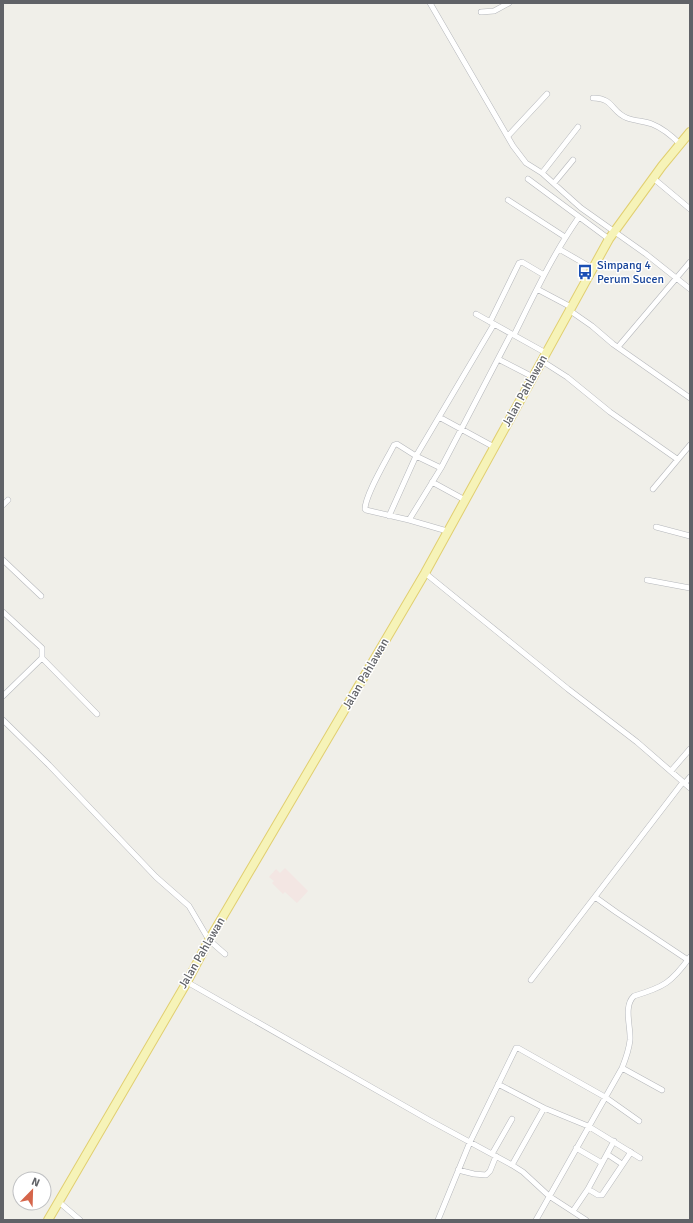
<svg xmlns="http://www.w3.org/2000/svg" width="693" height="1223" font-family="Signika,sans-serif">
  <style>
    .medical { fill: #f3e6e3 }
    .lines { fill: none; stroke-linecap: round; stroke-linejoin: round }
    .street-casing { stroke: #b5b7bb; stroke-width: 6 }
    .primary-casing { stroke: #e1cf70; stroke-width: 10 }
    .street { stroke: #fff; stroke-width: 5 }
    .primary { stroke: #f6f3b8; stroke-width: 8 }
    .labels { text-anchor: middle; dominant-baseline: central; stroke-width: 3; stroke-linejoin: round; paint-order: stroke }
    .transit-label { font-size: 12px; fill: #164399; stroke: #fff; text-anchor: start }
    .street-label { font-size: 12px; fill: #606267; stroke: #fff }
  </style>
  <rect width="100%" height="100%" fill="#f0efe9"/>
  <path class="medical" d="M285,868L308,891L297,903L285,892L283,894L272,883L274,881L269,877L276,869L280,873Z"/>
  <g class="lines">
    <g class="street-casing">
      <path id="street" d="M430,3L513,146L526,163L542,173L581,208L646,254L690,289
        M481,12L494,11L509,3
        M593,98C614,98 611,112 627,118C635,121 644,121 652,124C662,128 672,136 680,144
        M508,136L547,94
        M542,173L578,127
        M653,178L690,209
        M528,179L609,239
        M554,183L573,160
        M508,200L565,237
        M559,249L592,268
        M537,289L571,307
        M569,310L592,326L613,344L690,398
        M476,314L546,353
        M490,322L519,263L522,262L544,275
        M514,335C534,295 553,254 579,217
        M618,347L690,262
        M498,359L533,377
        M542,361L567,377L610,412L677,459
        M439,417L494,447
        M432,482L465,500
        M653,489L690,445
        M3,505L8,500
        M389,516L416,456L494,324
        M409,520L366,510L365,509C365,495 387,459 394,445L397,444L416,456L441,468
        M656,527L690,536
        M447,531L409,520L441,468L511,334
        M3,560L41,596
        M425,573L568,689L637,742L690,788
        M647,580L690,588
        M3,612L42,648V658L3,696
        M42,658L97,714
        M3,720L49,765L156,877L189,906L209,940L225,954
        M671,771L690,749
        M685,783L690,777
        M595,897L616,912L688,960
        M531,980L683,782
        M187,982L429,1120L512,1165L523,1172L549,1196L586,1220
        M622,1068L662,1090
        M498,1084L544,1108L588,1126L640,1158
        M576,1148L602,1163
        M492,1154L512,1119
        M607,1154L622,1164
        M512,1165L544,1108
        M458,1170L474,1174L486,1175L490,1171L496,1156
        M588,1189L614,1141
        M59,1202L80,1220
        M573,1211L588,1189L598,1195H602L631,1152
        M438,1220L470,1142L516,1048H518L605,1097L639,1121
        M536,1220L622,1068C626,1058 629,1050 630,1040C631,1027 623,1006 634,996C664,987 671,983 690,957"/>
    </g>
    <g class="primary-casing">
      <path id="primary" d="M48,1220L187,982L209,940L425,573L609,239L662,166L690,132"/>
    </g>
    <use href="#street" class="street"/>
    <use href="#primary" class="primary"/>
  </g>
  <defs>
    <g id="bus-bare" transform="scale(1.2)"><path d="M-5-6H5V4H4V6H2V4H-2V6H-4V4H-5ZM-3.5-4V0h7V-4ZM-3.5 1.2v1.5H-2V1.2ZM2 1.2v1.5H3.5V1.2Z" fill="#1a4fb4" stroke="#fff" stroke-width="2.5" paint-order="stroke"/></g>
  </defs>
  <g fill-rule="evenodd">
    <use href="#bus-bare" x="585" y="272"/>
  </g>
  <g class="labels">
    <g class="transit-label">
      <text x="597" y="265">Simpang 4<tspan x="597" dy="14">Perum Sucen</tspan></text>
    </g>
    <g class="street-label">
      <text transform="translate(525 391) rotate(-61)">Jalan Pahlawan</text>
      <text transform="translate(366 674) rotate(-60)">Jalan Pahlawan</text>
      <text transform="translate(202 953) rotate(-60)">Jalan Pahlawan</text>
    </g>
  </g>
  <rect width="693" height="1223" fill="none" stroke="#606267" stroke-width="8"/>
  <g transform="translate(32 1191) rotate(23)"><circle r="19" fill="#ffffff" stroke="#bfc0c2"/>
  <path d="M0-3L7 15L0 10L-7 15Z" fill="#d5654a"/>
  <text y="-6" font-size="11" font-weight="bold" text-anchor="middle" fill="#606267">N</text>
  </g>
</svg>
